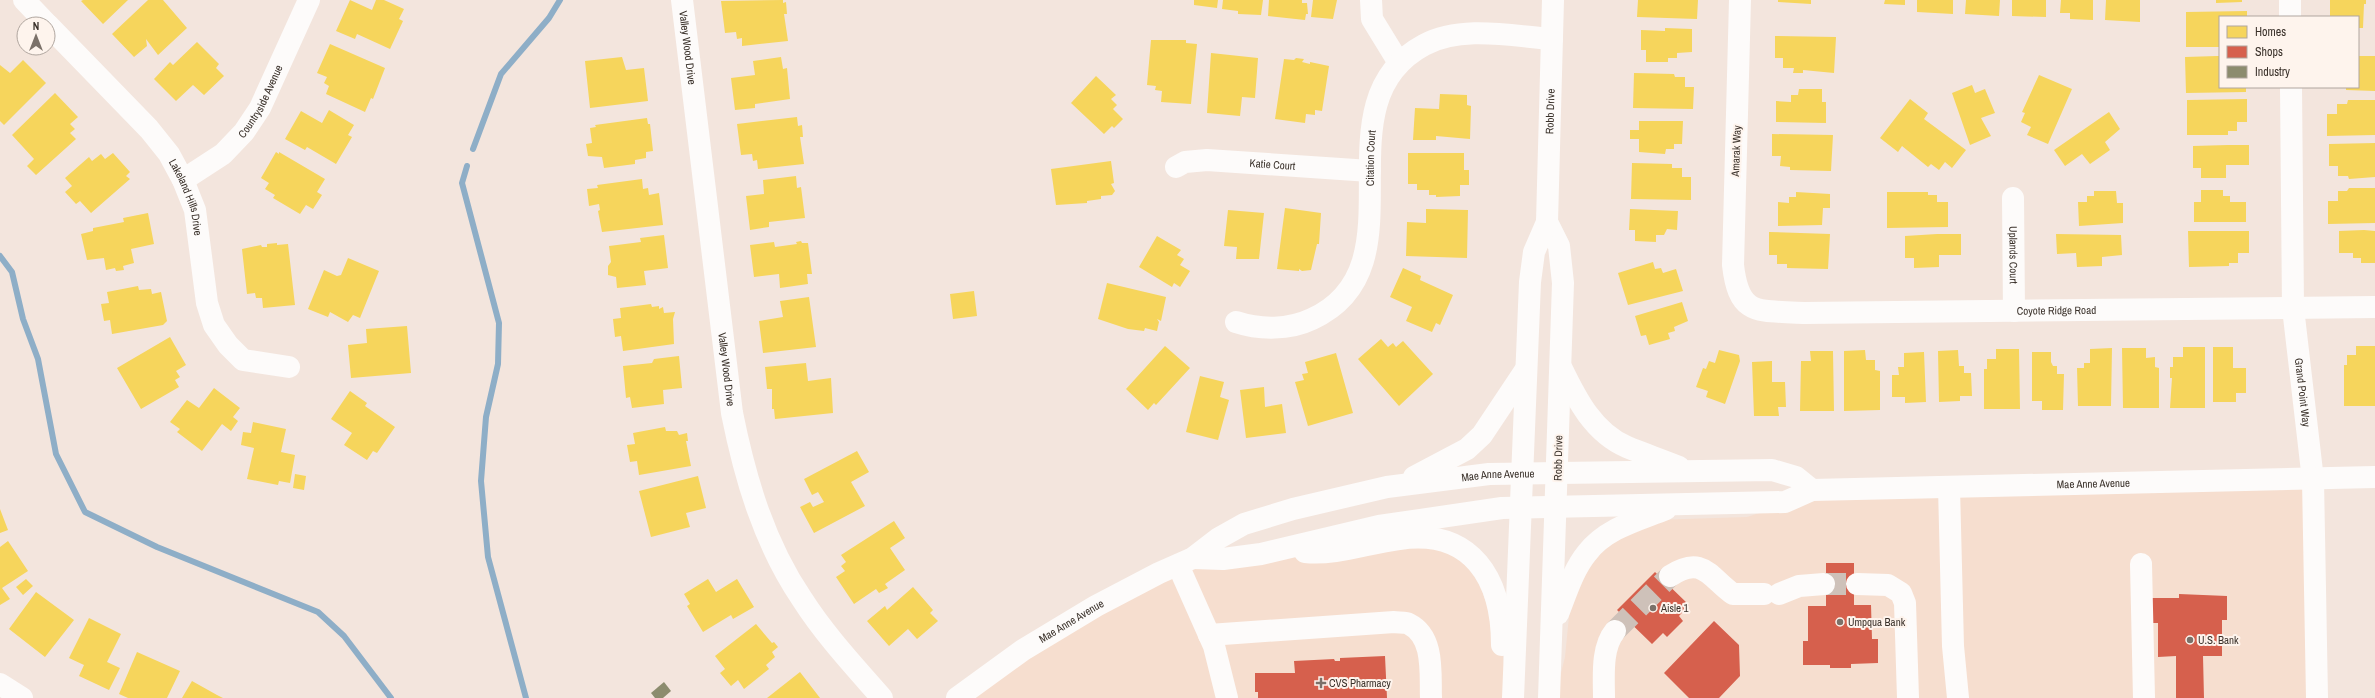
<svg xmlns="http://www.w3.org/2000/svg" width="2375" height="698" font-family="'Archivo Narrow',sans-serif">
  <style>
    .built { fill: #f6decf }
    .homes { fill: #f6d55c }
    .shops { fill: #d6604d }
    .industry { fill: #8c8c6e }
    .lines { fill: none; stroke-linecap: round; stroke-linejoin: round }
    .stream { stroke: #8eaec7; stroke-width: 6 }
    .minor-tunnel { stroke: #cec1b9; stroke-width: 22; stroke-dasharray: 22 11; stroke-linecap: butt }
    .minor { stroke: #fdfbfa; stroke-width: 22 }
    .major { stroke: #fdfbfa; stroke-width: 22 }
    .poi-dot { fill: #7b7169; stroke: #fef4ed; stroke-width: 1.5 }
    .labels { text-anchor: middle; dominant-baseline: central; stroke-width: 4; stroke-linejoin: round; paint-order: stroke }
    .street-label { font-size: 11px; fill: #3b322b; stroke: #fef4ed }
    .poi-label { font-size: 11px; fill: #3b322b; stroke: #fef4ed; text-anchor: start }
  </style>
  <rect width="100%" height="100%" fill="#f3e5dd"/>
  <path class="built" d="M2311,483L2315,698H1552L1560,677L1565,657L1570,606L1589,552L1653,520L1747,517L1801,499Z
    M1398,539L1470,555L1502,650L1505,672L1513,698H958L1159,573Z"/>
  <path class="homes" d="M83,0H128L103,24L81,1Z
    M148,0H163L187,28L158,55L146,39L147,46L134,57L112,34Z
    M350,0L372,10L376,0H384L404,9L399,19L403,21L390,49L357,34L355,39L336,31Z
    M783,0V3L786,2L787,14H784L788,41L742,46V38L737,39L736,32L725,33L721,1Z
    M1194,0H1218L1217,8L1194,5Z
    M1223,0H1263L1261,15L1238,14V11L1222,9Z
    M1269,0H1302V3H1307L1308,14H1306L1305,20L1268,16Z
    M1313,0H1337L1333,19L1311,17Z
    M1638,0H1698L1697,19L1637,17Z
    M1778,0H1811V4L1778,2Z
    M1885,0H1905V5L1884,4Z
    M1917,0H1953V14L1917,12Z
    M1966,0H2000L1999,16L1965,14Z
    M2012,0H2046V17L2012,16Z
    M2061,0H2093V20L2070,19V13H2060Z
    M2106,0H2140V22L2105,20Z
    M2216,0H2242V2L2216,3Z
    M2330,0H2366V4H2364L2363,28H2358V17H2330Z
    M2247,11V17H2220V47H2186V12Z
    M1665,28L1692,29V52L1677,53V58H1668V62H1646V50H1641V30L1665,31Z
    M1775,36L1836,37L1834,73L1803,70V73H1793L1794,68H1783V58H1775Z
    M1151,40H1186V43L1197,44L1191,104L1161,102L1162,91L1155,90L1156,86L1147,85Z
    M197,42L219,64L216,68L224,76L204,95L193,85L176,101L154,79L170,62L173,65Z
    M330,44L385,68L373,99L371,98L365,112L326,94L329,86L324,83L327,77L317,73Z
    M1211,53L1258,58L1255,98L1242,97L1240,116L1207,113Z
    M2217,56H2220V87H2246V92L2186,93L2185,57Z
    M2358,56H2375V91L2346,90V87H2358Z
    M622,57L626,70L644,68L648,101L590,108L585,61Z
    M781,57L783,69L787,68L790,99L755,104V108L735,110L731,78L755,75L753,61Z
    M1296,58L1304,59L1302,62L1310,64V62L1329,66L1322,111L1315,110V115L1306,114L1305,123L1275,119L1284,59L1294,60Z
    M23,60L46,83L4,125L0,121V65L10,73Z
    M1634,73L1674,74L1675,77H1685V87H1694L1693,109L1633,108Z
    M2039,75L2072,89L2048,144L2027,135L2031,127L2021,122L2025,113L2022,112Z
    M1096,76L1116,95L1111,99L1117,105L1113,109L1123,119L1114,128L1112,126L1104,134L1071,103Z
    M1972,85L1975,93L1985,89L1995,113L1981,118L1991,136L1970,145L1952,93Z
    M1799,89H1822V102H1826V123L1776,122V101L1791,102V95H1798Z
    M55,93L78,117L70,124L75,129L70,133L76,139L36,175L27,166L34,159L12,135Z
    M1440,94L1467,95V105L1471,106L1470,139L1436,136V140H1413L1415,108L1439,109Z
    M1910,99L1928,113L1924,119L1966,150L1952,168L1945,162L1939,170L1931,164L1928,167L1902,146L1898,152L1880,138Z
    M2247,99V122H2237V131H2228V135H2187V100Z
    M2348,100H2375V135L2327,136V114H2337V104H2347Z
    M329,110L354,125L348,135L352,137L336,164L307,147L305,150L285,139L301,111L322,123Z
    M2109,112L2120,129L2105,142L2110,150L2090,164L2082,154L2065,166L2054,150Z
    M797,117L798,126L802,125L803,137H800L804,164L758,169L757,160L753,161L752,154L741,155L737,124Z
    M647,118L648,124H650L653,151L646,152V158L635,160V164L604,168L602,157L588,156L586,144L592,143L590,128L596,127L595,125Z
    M1639,121H1683L1682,144H1674V149H1666L1665,154L1639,152V139H1630V130H1639Z
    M1772,134L1833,135L1831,171L1790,170V167L1780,166L1781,156H1772Z
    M2375,143V177L2349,179L2348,176H2338V166H2329V144Z
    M2228,145H2249V165H2226V178H2201V168H2193V146Z
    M276,152L279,154V152L325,179L317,192L322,195L313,209L306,205L300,214L273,198L275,195L265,189L269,183L261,178Z
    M113,153L130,172L126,176L130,179L91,213L80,201L76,204L65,192L72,186L65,178L89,157L92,161L101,154L105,159Z
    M1408,153H1464V170H1469V185H1460V196L1436,197V195H1429V190H1417V184H1408Z
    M1111,161L1114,183L1111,184L1115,191L1112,195L1101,196V199L1087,201V203L1056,205L1051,169Z
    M1632,163L1672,164V168H1682V177H1691V200L1631,199Z
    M796,176L797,188L801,187L805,218L769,222V227L750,230L746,196L764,194L763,180Z
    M642,179L643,189L648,188L649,195L659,193L663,225L602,232L598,211L600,210L599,204L589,206L587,189L598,188L597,185Z
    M2349,188H2375V223L2328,224V201H2338V191H2347Z
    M2201,190H2223V196H2230V202H2246V222H2194V202H2201Z
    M2094,191H2116L2117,203H2123V223L2079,226L2078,202H2087V196H2094Z
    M1796,192L1830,194V208H1823L1822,225L1778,226V202L1789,203V197H1796Z
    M1887,192H1928V195H1937V202H1948V227L1887,228Z
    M1285,208L1321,213L1319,244H1317L1311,270L1302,271L1299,269V271L1277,269Z
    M1426,209L1468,210L1467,258L1406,256L1407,222L1426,223Z
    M1630,209L1678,211L1677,230L1667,229L1664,235H1656V242L1635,241V230H1629Z
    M1228,210L1264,213L1259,259H1236L1237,247L1224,246Z
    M148,213L154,244L131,249L134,263L123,266L124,270L116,271L115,268L106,270L104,258L87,260L81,234L93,231V228L124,222L123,218Z
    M2364,230L2375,231V263H2361V258H2353V253H2339V231Z
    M2188,231H2249V253H2238V263H2229V266L2189,267Z
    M1769,232L1830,234L1828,269L1787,268V264H1777V255H1769Z
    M1937,234H1961V255H1939V267L1914,268V258H1905V236Z
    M2056,234L2121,235L2122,255L2102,257V266L2077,267L2076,253L2057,254Z
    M664,235L668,268L644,271L646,285L617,288L616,277L608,275V266L611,262L609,246L641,242L640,238Z
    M1157,236L1181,250L1177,255L1184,259L1180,265L1190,271L1180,287L1174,283L1172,287L1139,267Z
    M801,241L802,243H808L812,274H807L808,284L780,288L779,274L754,277L750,245L774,242L775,247L797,244L796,242Z
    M277,243V245L288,244L295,305L263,308L262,298H256L255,293L247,294L242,249L261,245L262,247H267V244Z
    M348,258L379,271L360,318L353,315L348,322L330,312L328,317L308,309L324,270L337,276L341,275Z
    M1653,262L1655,269L1661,268L1663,273L1676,269L1683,291L1628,305L1618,273Z
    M1403,268L1421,276L1420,280L1453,295L1440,325L1436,323L1432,332L1406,321L1412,307L1390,297Z
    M1107,283L1166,297L1161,321L1157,319L1159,322L1157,331L1145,328L1144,331L1128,329L1098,319Z
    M138,286L139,290L151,289L152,294L161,292L167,321L163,325L112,334L110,320L104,321L101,304L109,303L107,292Z
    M974,291L977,316L953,319L950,294Z
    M809,297L816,347L763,353L759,321L783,317L780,301Z
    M1682,302L1688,321L1674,327L1675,331L1668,333L1670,339L1649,345L1646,335L1641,336L1635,316Z
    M651,304L652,307L659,306V309L663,307L664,313L675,312L673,319L674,344L623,351L621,336L615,337L613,319L621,318L620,308Z
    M407,326L411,373L351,378L348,345L367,343L366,329Z
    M170,337L186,365L176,371L180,377L175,380L179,387L141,409L117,368Z
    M1381,339L1388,347L1393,343L1396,347L1403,341L1433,374L1399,406L1358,359Z
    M1165,346L1190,368L1156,405L1154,403L1148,410L1126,389Z
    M2356,346H2375V406H2344V365H2347V355H2356Z
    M2183,347H2205V408H2170L2172,378H2170V367H2173V357H2183Z
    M2213,347H2233V368H2246V393H2236V402H2213Z
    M2112,348L2111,406H2078L2077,368H2084V363H2090V349Z
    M2122,348H2146V358L2155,357V367L2159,368V408H2123Z
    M1996,349H2019L2020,409H1984V369H1987V359H1996Z
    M1719,350L1739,355L1740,361L1725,404L1706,397L1708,391L1696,387L1703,368L1706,369L1709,361L1715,363Z
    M1865,350L1866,360H1875V370L1880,371V410L1844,411V351Z
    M1958,350L1959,366H1964V373H1971L1972,396H1960V401L1939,402L1938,351Z
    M1810,351H1833L1834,411H1800L1801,361H1811Z
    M1924,352L1926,402L1905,403V397H1892V375H1899L1898,367H1904V353Z
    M2032,352H2051V362L2053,366H2057V374H2064L2063,410H2042V401H2032Z
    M1336,353L1353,413L1308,426L1295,382L1304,380L1302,374L1308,373L1305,362Z
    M679,356L682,388L663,390L664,404L632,408L630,397L626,398L623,366L652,363L654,359Z
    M1772,361V382H1785L1786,407H1778L1779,416H1754L1752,362Z
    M806,363L808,381L831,378L833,413L775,419L774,409H772V389H767L765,367Z
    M1200,376L1224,382L1220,397L1229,400L1218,440L1186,432Z
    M1264,387L1265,407L1282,404L1286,433L1246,438L1240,390Z
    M214,388L240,408L233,417L238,421L231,431L222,424L202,451L177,432L180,429L170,422L187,400L199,408Z
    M350,391L367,403L365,406L395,427L377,453L373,451L367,460L344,445L352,433L331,419Z
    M253,422L286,429L281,452L295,455L290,483L279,481L278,485L247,479L254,448L241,445L243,432L251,433Z
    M665,427L666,431H677L679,435L687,433L688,441H686L691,466L639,475L637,461L630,462L627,445L635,444L633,433Z
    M857,451L869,472L851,482L865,506L814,533L800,507L810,502L813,507L824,502L818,492L812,495L804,479Z
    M295,474L306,476L304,490L293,488Z
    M698,476L706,508L686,513L690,527L651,537L639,491Z
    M0,509L8,530L0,533Z
    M894,521L905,538L890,548L905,570L885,584L888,588L879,593L876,589L854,604L836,577L845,571L841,566L846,562L841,555Z
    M8,541L28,571L2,588L10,599L0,605V547Z
    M26,579L33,586L23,595L16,587Z
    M708,579L716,592L737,579L754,607L733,619L731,615L703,632L687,606L690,604L684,594Z
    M913,587L933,610L930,613L938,621L917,639L908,629L889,646L867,621L885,606L887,610Z
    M36,592L74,620L45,657L9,629Z
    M89,618L121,634L107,662L120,668L109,690L79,676L84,665L69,658Z
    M756,624L772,643L774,642L778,647L772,652L775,657L766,665L769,669L744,689L738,680L731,686L720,673L725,669L715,656Z
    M137,652L180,671L167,698H128L119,694Z
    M800,672L820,698H767Z
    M192,681L217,695L223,698H182Z"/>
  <path class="shops" d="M1826,563H1854V605H1871L1872,639H1878V663L1851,664V668H1830V665H1803V641H1808V606H1826Z
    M1655,572L1689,605L1679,616L1683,621L1667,637L1663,633L1652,644L1617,610Z
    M2179,594L2227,596V620H2222V656H2203L2204,698H2176V656L2158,657V623H2152L2151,598H2179Z
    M1714,621L1739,645L1740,676L1719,698H1689L1664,673Z
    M1385,656L1387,698H1258V692H1255V673H1295L1294,661L1334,659L1335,661H1340V658Z"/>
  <path class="industry" d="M664,682L671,691L663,698H655L651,693Z"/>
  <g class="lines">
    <path class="stream" d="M473,149L501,74L549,18L560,0
      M467,166L462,183L499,323L498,364L486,417L481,481L488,557L526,698
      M0,256L12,272L23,319L38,359L56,454L85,512L157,547L318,612L344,636L391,698"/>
    <path class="minor-tunnel" d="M1824,584H1857
      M1615,631L1670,576"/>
    <g class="minor">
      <path d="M24,0L47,24"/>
      <path id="s1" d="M682,0L732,413C745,478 764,543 802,599C825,635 854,666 882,698"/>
      <path d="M1371,0L1372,19L1399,63"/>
      <path id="s2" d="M1740,0L1733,265C1739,318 1759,310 1804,313L2375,307"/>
      <path d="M2290,0V17"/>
      <path id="s3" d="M48,25L149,129L169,154L183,180L195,210L207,303L214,325L228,345L243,360L289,367"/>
      <path id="s4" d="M2291,87L2293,308L2313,480L2317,698"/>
      <path id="s5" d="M1176,167L1185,162L1207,160L1370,171"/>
      <path id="s6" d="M183,180L223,154L244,132L260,108L309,0"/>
      <path id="s7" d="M2013,198L2014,311"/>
      <path id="s8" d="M1236,322C1260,330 1289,330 1312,319C1427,266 1314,104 1424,45C1461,25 1512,36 1552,39"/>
      <path d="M1949,487L1953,646L1958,698"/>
      <path d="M2141,564L2144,698"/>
      <path d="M1178,565L1214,646L1227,698"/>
      <path d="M1670,576C1703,554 1710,578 1733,594H1764"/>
      <path d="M1857,584L1888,585L1901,593L1905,603L1908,698"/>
      <path d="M1779,594L1799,586L1824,584"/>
      <path d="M1209,635L1394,622C1398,623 1405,622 1409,624C1435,637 1430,674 1431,698"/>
      <path d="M0,684L22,698"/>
      <path d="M1604,698C1604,677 1601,648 1615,631"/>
    </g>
    <g class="major">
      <path d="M1547,222L1559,246L1563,283L1549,698"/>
      <path d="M1562,369C1577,400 1594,433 1627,447C1644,454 1662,460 1679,467"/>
      <path d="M1414,477L1467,449L1482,435L1526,369"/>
      <path d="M1305,552C1337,555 1367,543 1399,539C1472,528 1502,579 1502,645"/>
      <path id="s9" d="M1193,558L1223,559L1261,554L1379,526L1502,508L1785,502L1812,490L2375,477"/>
      <path d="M1558,614C1566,594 1573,570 1587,553C1606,528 1639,520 1666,509"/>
      <path id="s10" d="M957,698L1023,650L1096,606L1159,573L1193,558L1219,538L1244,524L1293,509L1387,487L1489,474L1772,470L1796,477L1812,490"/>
      <path id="s11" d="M1513,698L1530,282L1534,252L1547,222L1553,0"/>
    </g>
  </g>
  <g class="poi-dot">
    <circle cx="1653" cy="608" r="4"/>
    <circle cx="1840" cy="622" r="4"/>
    <circle cx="2190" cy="640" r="4"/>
    <path d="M1319 677h4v4h4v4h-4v4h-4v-4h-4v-4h4z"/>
  </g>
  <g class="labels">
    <g class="street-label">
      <text stroke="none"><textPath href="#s1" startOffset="48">Valley Wood Drive</textPath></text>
      <text stroke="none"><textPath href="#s6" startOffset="113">Countryside Avenue</textPath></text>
      <text stroke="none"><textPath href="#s11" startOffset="590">Robb Drive</textPath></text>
      <text transform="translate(1736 151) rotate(-88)">Amarak Way</text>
      <text stroke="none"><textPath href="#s8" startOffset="261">Citation Court</textPath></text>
      <text stroke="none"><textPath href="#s5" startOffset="98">Katie Court</textPath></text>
      <text stroke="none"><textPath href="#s3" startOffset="224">Lakeland Hills Drive</textPath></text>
      <text stroke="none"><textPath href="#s7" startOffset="57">Uplands Court</textPath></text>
      <text stroke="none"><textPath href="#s2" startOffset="618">Coyote Ridge Road</textPath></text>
      <text stroke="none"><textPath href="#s1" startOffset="372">Valley Wood Drive</textPath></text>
      <text stroke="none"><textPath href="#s4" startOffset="306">Grand Point Way</textPath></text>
      <text transform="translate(1558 458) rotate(-89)">Robb Drive</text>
      <text stroke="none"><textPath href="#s10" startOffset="596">Mae Anne Avenue</textPath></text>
      <text stroke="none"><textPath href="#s9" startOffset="908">Mae Anne Avenue</textPath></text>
      <text stroke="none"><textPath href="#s10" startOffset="138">Mae Anne Avenue</textPath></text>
    </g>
    <g class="poi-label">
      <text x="1661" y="608">Aisle 1</text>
      <text x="1848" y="622">Umpqua Bank</text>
      <text x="2198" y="640">U.S. Bank</text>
      <text x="1329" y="683">CVS Pharmacy</text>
    </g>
  </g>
  <rect x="2219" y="16" width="140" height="72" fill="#fef4ed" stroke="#b0a69f"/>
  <rect x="2227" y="26" width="20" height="12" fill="#f6d55c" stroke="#b0a69f"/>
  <text x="2255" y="36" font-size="12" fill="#3b322b">Homes</text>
  <rect x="2227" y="46" width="20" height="12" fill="#d6604d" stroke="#b0a69f"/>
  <text x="2255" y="56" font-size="12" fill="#3b322b">Shops</text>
  <rect x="2227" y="66" width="20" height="12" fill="#8c8c6e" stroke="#b0a69f"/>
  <text x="2255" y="76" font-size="12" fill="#3b322b">Industry</text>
  <g transform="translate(36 36)"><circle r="19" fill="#fef4ed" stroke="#b0a69f"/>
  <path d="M0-3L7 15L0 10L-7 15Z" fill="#7b7169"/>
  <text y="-6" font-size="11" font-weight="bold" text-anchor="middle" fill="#3b322b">N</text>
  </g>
</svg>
